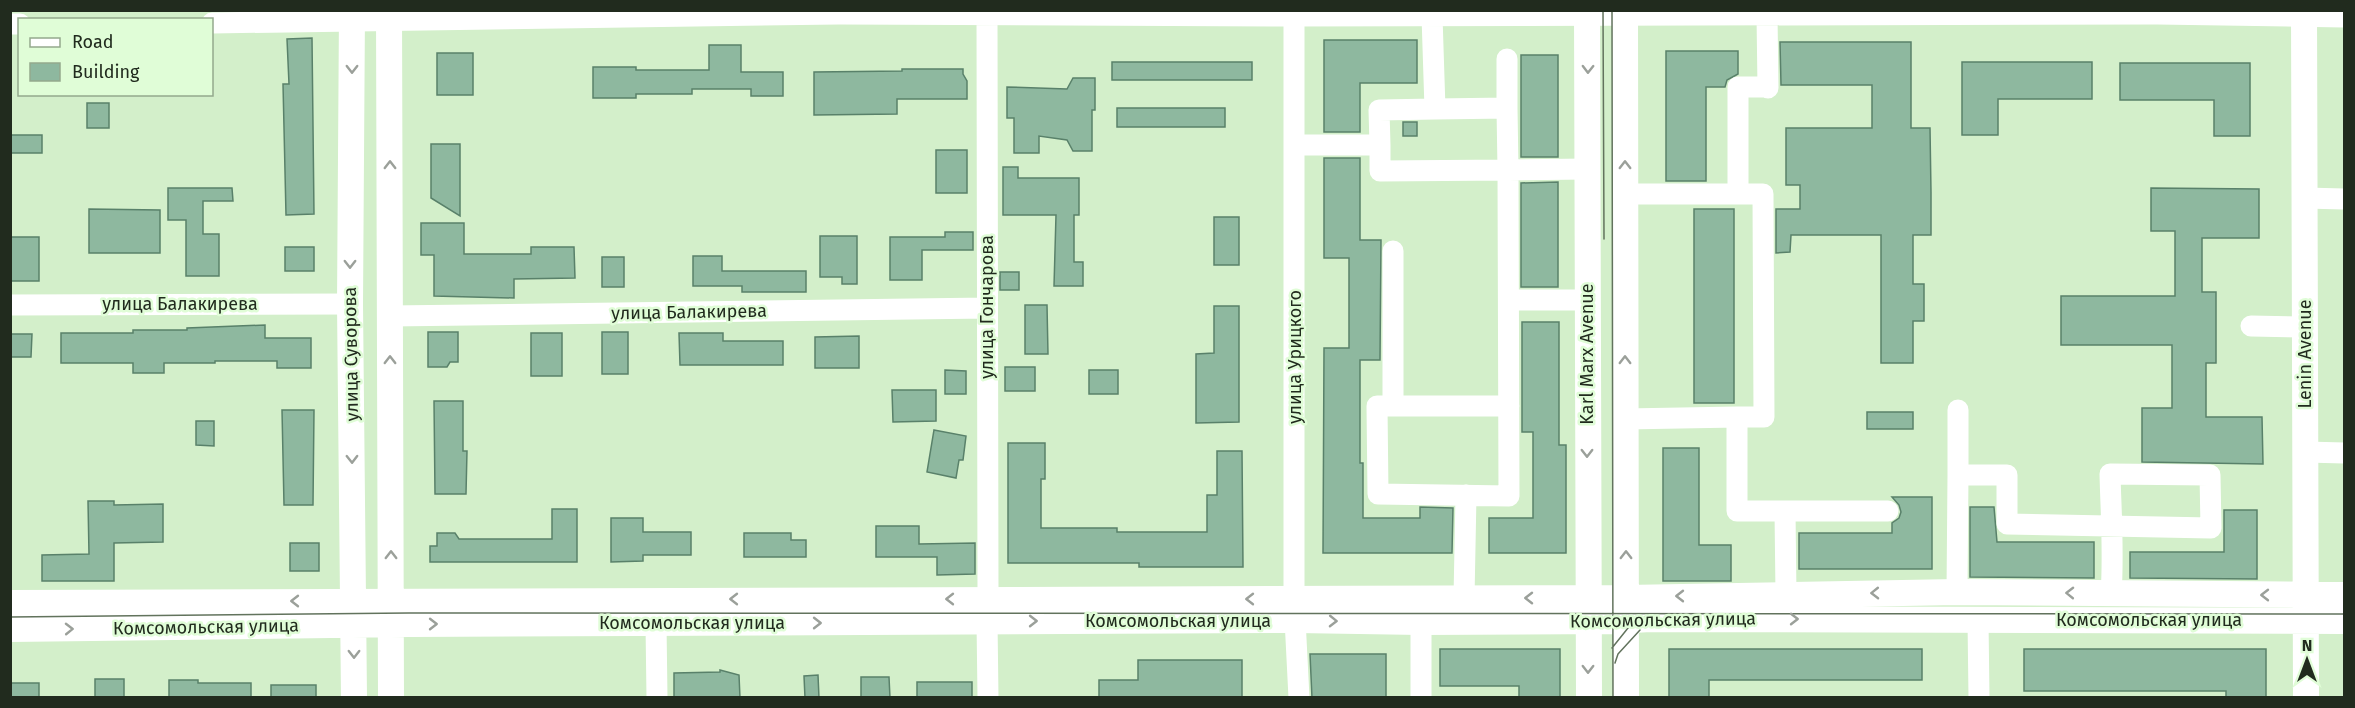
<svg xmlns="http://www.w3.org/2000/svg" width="2355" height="708" font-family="'Fira Sans',sans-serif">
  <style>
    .building { fill: #8eb89f; stroke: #59816a; stroke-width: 1.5 }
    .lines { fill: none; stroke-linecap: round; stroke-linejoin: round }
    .minor { stroke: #fff; stroke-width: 21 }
    .major { stroke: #fff; stroke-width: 26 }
    .tram { stroke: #62735d; stroke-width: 1.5 }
    .oneway { stroke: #9ba09a }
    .labels { text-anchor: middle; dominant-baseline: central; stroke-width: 5; stroke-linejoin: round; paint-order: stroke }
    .street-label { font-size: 18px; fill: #212b1e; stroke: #e0fdd7 }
  </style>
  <rect width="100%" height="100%" fill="#d3efca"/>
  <path class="building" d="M312,38L314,214L286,215L283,84H289L287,39Z
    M1324,40H1417V83H1360V132H1324Z
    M1780,42H1911V128H1930L1931,192V235H1913V284H1924V321H1913V363H1881V235H1791L1790,252L1776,253V209H1800V185H1786V128H1872V85H1781Z
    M709,45H741V72H783V96H751V89H692V94H636V98H593V67H636V70H709Z
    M1666,51H1738V74L1727,80L1725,87H1706V181H1666Z
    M437,53H473V95H437Z
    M1521,55H1558V157H1521Z
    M1112,62H1252V80H1112Z
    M1962,62H2092V99H1998V135H1962Z
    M2120,63H2250V136H2214V100H2120Z
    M902,69H963V74L967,81V99H897V114L814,115V72L902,71Z
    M1073,78H1095V110H1092V151H1073L1067,140L1039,136V153H1014V118H1007V87L1067,89Z
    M87,103H109V128H87Z
    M1117,108H1225V127H1117Z
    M1403,122H1417V136H1403Z
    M10,135H42V153H10Z
    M431,144H460V216L431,198Z
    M936,150H967V193H936Z
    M1324,158H1360V240H1381L1380,360H1360V463H1363V518H1420V507L1453,508L1452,553H1323L1324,348H1349V258H1324Z
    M1003,167H1018V178H1079V215H1074V262H1083V286H1054L1056,215H1003Z
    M1558,182V287H1521V183Z
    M168,188H232L233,201H203V234H219V276H186V220H168Z
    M2151,188L2259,189V238H2202V292H2216V363H2206V417H2262L2263,464L2142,462V408H2172V345H2061V296H2175V231H2151Z
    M89,209L160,210V253H89Z
    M1694,209H1734V403H1694Z
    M1214,217H1239V265H1214Z
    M421,223H464V254H531V247H574L575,278L514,279V298L434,296V255H421Z
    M945,232H973V250H922V280H890V237H945Z
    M820,236H857V284H842V277H820Z
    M10,237H39V281H10Z
    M285,247H314V271H285Z
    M693,256H722V271H806V292H742V286H693Z
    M602,257H624V287H602Z
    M1000,272H1019V290H1000Z
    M1025,305H1047L1048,354H1025Z
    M1214,306H1239V422L1196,423V354L1214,353Z
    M1522,322H1559V445H1566V553H1489V518H1533V432H1522Z
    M265,325V338H311V368H277V361H215V363H164V373H133V363H61V333H133V330H187V328Z
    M428,332H458V362H450L447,367H428Z
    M602,332H628V374H602Z
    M531,333H562V376H531Z
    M679,333H723V341H783V365H680Z
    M10,334H32L31,357H10Z
    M859,336V368H815V337Z
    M1005,367H1035V391H1005Z
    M945,370L966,371V394H945Z
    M1089,370H1118V394H1089Z
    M892,390H936V421L893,422Z
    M434,401H463V451H467L466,494H435Z
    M282,410H314L313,505H284Z
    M1867,412H1913V429H1867Z
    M196,421H214V446L196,445Z
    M934,430L966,436L963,460H959L956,478L927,472Z
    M1008,443H1045V479H1041V528H1117V532H1207V495H1217V451H1242L1243,567H1139V563H1008Z
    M1663,448H1699V545H1731V581H1663Z
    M1892,497H1932V569H1799V533H1892V523L1899,518L1901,512L1899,505Z
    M88,501H114V505L163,504V542L114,543V581H42V555L89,554Z
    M1970,507H1994L1997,542H2094V578L1970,577Z
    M552,509H577V562H430V546H437V533H455L459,539H552Z
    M2224,510H2257V579L2130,578V552H2224Z
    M611,518H643V532H691V555H643V561L611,562Z
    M876,526H919V544L975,543V574L937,575V557H876Z
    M744,533H791V540H806V557H744Z
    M290,543H319V571H290Z
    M1440,649H1560V698H1519V686H1440Z
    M1669,649H1922V680H1709V698H1669Z
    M2024,649H2266V698H2226V691H2024Z
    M1310,654H1386V697L1312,698Z
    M1138,660H1242V698H1099V680H1138Z
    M720,670L739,675L740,698H674V673L720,672Z
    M818,675L819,698H805L804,676Z
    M861,677H889L890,698H861Z
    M95,679H124V698H95Z
    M169,680H198V683H251V698H169Z
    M917,682H972V698H917Z
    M10,683H39V698H10Z
    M271,685H316V698H271Z"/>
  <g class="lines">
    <path class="minor" d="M987,15L988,599
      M1767,15L1768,88
      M1294,16V599L1299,698
      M212,23L839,14L1294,16L2157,14L2344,17
      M10,24H20
      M1507,59V108
      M1295,145H1380L1379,110L1435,109L1432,16
      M1380,145V171L1508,170L1507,108L1435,109
      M1625,194H1763L1764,417H1737
      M1738,194V87H1762
      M2305,198L2344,199
      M1393,251V406H1377L1378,494L1509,496L1508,170L1587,169
      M1509,300H1587
      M10,305L350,304
      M390,316L987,308
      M2251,326L2305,327
      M1393,406H1509
      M1625,419L1737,417V511H1785L1786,595
      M2306,452L2344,453
      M1958,475V410
      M1785,511H1888
      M1957,592L1958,475H2007V524L2211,528L2210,475L2110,474C2111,514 2114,554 2111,594
      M1464,598L1466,495
      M1978,620L1979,698
      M987,621L988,698
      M656,624L657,698
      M1421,698V622"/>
    <path class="major" d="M352,10L350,304L354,698
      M389,10L391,698
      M1587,10L1589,698
      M1625,10L1626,698
      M2304,10L2306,698
      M10,603L1626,598L1957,592L2344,595
      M10,629L409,624L1296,620L1421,622L1613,621L1651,619L2344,621"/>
    <path class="tram" d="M1603,10L1604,239
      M1612,10L1613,698
      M10,617L409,613L2344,614
      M1612,648L1628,628L1649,614
      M1615,663L1618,654L1640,630"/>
  </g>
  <defs><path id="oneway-chevron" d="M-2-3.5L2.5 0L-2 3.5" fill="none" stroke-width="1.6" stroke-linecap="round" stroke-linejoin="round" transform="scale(1.5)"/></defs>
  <g class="oneway">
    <use href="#oneway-chevron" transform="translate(352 69) rotate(90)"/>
    <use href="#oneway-chevron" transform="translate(1588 69) rotate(91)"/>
    <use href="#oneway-chevron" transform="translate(390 165) rotate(-90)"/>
    <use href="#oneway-chevron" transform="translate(1625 165) rotate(-90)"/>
    <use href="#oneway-chevron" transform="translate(350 264) rotate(90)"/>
    <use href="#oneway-chevron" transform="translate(390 360) rotate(-90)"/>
    <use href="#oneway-chevron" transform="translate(1625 360) rotate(-90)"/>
    <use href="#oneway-chevron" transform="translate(1587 453) rotate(90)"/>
    <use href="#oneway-chevron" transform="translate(352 459) rotate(89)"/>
    <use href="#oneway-chevron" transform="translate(391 555) rotate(-90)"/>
    <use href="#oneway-chevron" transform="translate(1626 555) rotate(-90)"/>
    <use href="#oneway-chevron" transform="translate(1875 593) rotate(179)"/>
    <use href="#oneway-chevron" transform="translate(2070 593) rotate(-179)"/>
    <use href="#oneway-chevron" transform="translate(2265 595) rotate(-180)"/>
    <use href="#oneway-chevron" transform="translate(1680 596) rotate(180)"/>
    <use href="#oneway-chevron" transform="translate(1529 598) rotate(180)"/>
    <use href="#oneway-chevron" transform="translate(734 599) rotate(180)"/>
    <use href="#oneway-chevron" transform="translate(950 599) rotate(180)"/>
    <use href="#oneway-chevron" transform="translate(1250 599) rotate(-180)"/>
    <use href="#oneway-chevron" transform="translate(295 601) rotate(180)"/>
    <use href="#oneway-chevron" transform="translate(1794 619)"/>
    <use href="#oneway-chevron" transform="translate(1033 621)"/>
    <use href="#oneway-chevron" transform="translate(1333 621) rotate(1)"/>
    <use href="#oneway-chevron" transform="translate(817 623)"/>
    <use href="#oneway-chevron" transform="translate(433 624)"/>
    <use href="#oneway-chevron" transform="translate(69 629) rotate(-1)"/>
    <use href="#oneway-chevron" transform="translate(354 654) rotate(90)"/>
    <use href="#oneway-chevron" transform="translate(1588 669) rotate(90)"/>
  </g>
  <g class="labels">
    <g class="street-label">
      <text x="180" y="304">улица Балакирева</text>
      <text transform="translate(987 307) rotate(-90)">улица Гончарова</text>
      <text transform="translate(689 312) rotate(-1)">улица Балакирева</text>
      <text transform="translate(351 354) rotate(-91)">улица Суворова</text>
      <text transform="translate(1587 354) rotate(-90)">Karl Marx Avenue</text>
      <text transform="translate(2305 354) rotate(-90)">Lenin Avenue</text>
      <text transform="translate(1295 357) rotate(-90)">улица Урицкого</text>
      <text transform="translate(1663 620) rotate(-1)">Комсомольская улица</text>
      <text x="2149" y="620">Комсомольская улица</text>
      <text x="1178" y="621">Комсомольская улица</text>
      <text x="692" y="623">Комсомольская улица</text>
      <text transform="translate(206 627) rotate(-1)">Комсомольская улица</text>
    </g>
  </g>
  <rect width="2355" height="708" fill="none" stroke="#212b1e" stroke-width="24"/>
  <rect x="18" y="18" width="195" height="78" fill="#e0fdd7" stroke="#94a98d" stroke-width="1.5"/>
  <rect x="30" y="38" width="30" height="9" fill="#ffffff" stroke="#94a98d" stroke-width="1.5"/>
  <text x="72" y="48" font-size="18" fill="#212b1e">Road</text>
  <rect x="30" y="63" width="30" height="18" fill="#8eb89f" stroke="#94a98d" stroke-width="1.5"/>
  <text x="72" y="78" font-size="18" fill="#212b1e">Building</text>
  <g transform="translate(2307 660)" stroke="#e0fdd7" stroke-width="4.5" paint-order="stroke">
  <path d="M0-4.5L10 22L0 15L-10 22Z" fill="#212b1e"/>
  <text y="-9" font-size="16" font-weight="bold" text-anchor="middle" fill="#212b1e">N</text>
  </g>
</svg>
